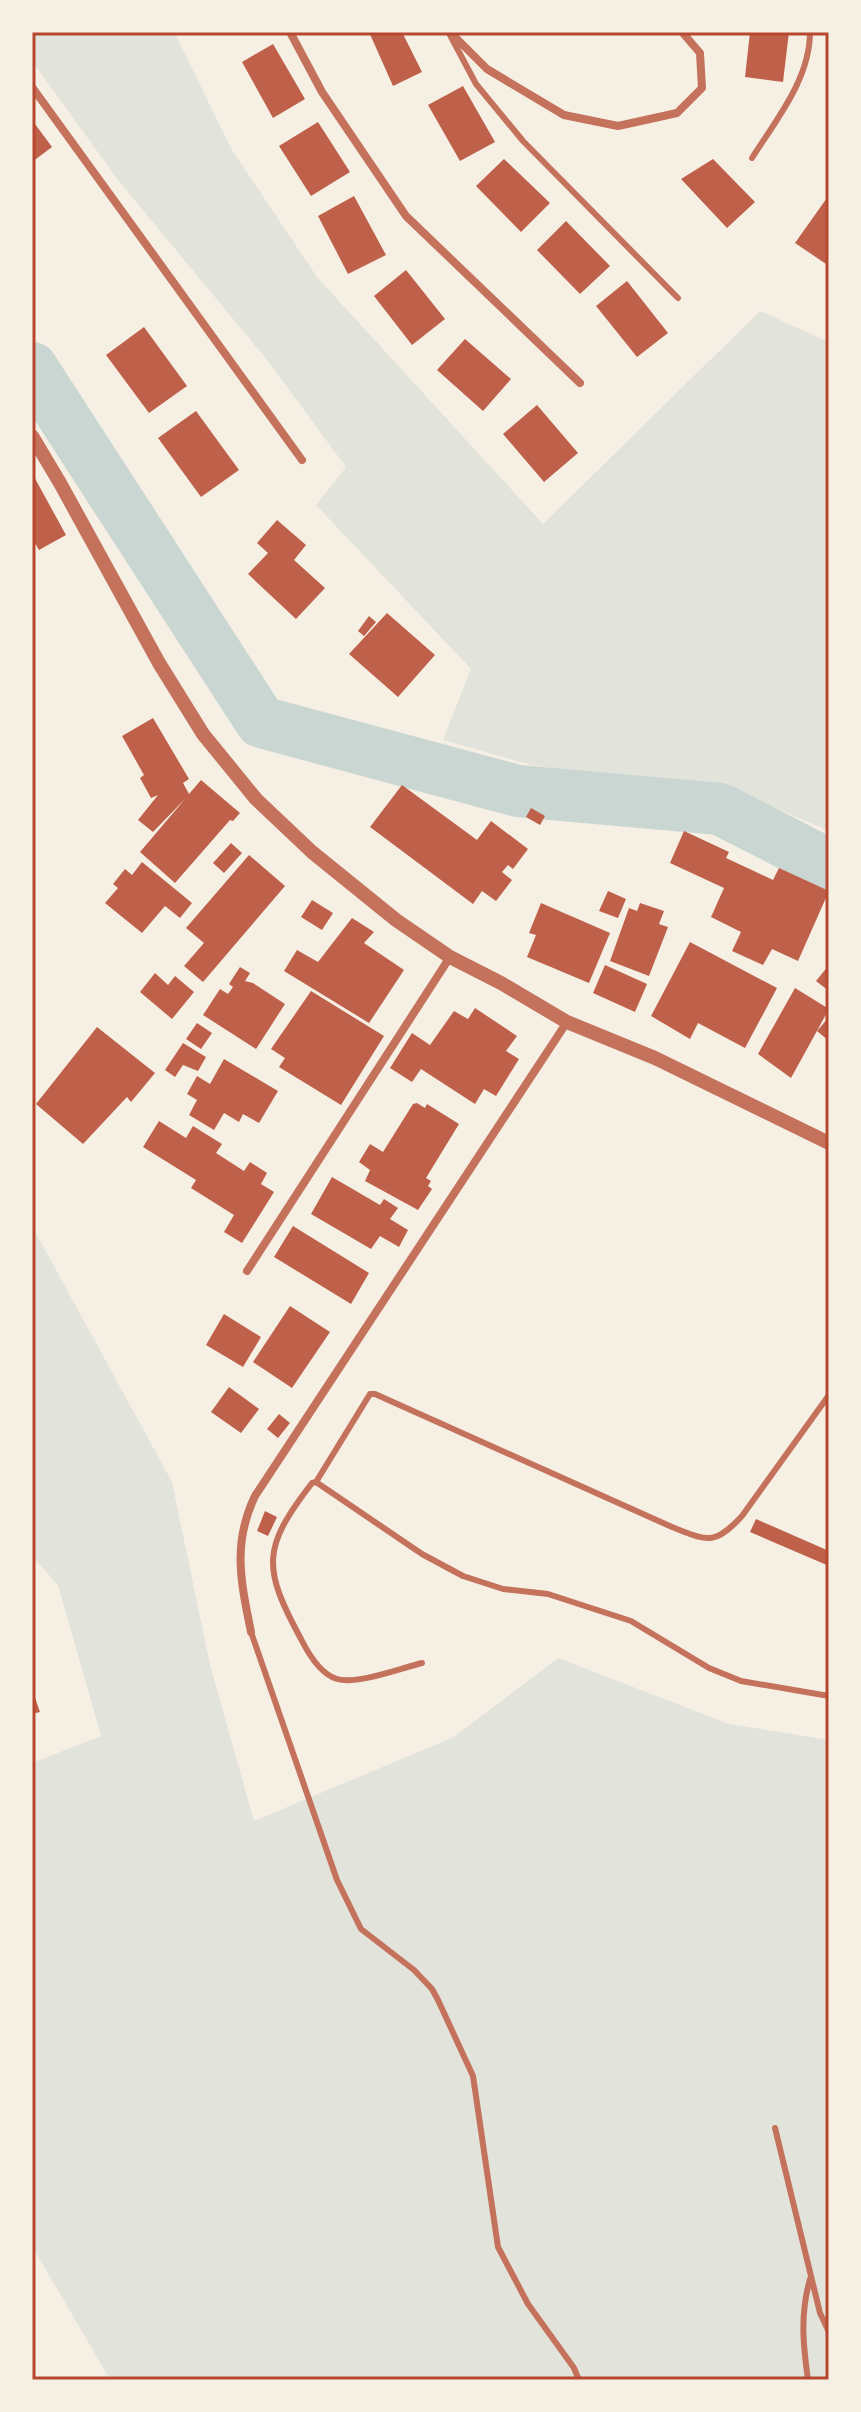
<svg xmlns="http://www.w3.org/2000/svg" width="861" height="2412" font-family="Georgia,serif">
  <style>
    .green { fill: #e2e4dc }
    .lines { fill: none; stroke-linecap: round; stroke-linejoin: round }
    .river { stroke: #c9d6d2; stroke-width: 52 }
    .building { fill: #bf614a }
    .service { stroke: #c5725c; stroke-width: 6 }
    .minor { stroke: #c5725c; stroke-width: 8 }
    .tertiary { stroke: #c5725c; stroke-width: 14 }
    .neatline { fill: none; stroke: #b5482f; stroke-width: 3 }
  </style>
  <rect width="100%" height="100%" fill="#f6efe4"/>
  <path class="green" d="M32,32H174L232,150L317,277L543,524L760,311L829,342V831L740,793L531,765L443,740L471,669L316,505L346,467L267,360L118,180L32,61Z
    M32,1226L172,1482L210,1665L254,1821L454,1737L558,1658L729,1724L829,1740V2380H112L108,2376L32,2246V1763L101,1736L58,1585L32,1556Z"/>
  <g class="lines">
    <path class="river" d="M32,368L261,722L518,791L720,809L829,865"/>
  </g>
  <path class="building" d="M369,32H402L422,72L393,86Z
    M750,32H789L783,82L745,77Z
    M273,44L305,99L273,118L242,62Z
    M463,86L495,142L460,161L428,105Z
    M32,120L52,147L32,162Z
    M318,122L350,172L311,196L279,146Z
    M504,159L550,203L521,232L476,186Z
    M713,159L755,202L727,228L681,179Z
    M829,195V266L795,243Z
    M354,196L386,255L348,274L318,216Z
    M566,221L610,266L580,294L537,250Z
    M406,270L445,319L412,345L374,296Z
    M627,281L668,333L637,357L596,306Z
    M144,327L187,386L149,413L106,355Z
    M465,339L511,379L483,411L437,370Z
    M537,405L578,453L544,482L503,434Z
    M196,411L239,470L201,497L158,438Z
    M32,473L66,535L39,550L32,538Z
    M277,520L306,545L294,560L325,588L296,619L248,574L268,553L257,543Z
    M387,613L435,655L398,697L349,654Z
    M369,616L376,622L364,636L358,631Z
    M153,718L189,779L183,783L189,794L201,780L240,813L233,821L230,820L175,883L140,852L185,799L153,832L138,820L158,795L151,798L140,778L144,775L122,736Z
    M402,785L477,840L491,821L528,849L513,869L508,865L502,872L512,880L496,901L482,891L473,904L370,827Z
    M531,808L545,816L540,825L526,817Z
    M684,831L729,852L726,858L773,880L779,868L829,891L798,961L772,949L763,965L732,951L741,932L711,917L724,888L670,863Z
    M231,843L242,853L224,873L213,863Z
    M249,855L285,886L203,982L184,966L204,943L186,928Z
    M142,862L192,903L180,918L165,906L142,933L105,903L118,888L113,884L125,869L132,875Z
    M608,891L626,899L618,918L599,911Z
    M312,900L333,913L322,930L301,917Z
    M541,903L610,933L589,983L527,957L536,935L529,933Z
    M640,903L664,911L659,924L668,927L649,976L610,961L629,908L637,911Z
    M352,918L374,932L364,943L404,970L369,1023L284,971L297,950L318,962Z
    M690,942L777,988L745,1048L698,1023L690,1039L651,1016Z
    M605,965L647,984L635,1012L593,993Z
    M829,965V991L816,981Z
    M240,967L250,973L245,981L253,983L285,1004L256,1049L203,1015L220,989L228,994L233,987L229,984Z
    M155,973L168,985L175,976L194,992L172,1019L140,992Z
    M795,988L829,1009L791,1078L758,1054Z
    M311,991L384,1036L341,1105L279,1067L285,1058L271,1049Z
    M475,1008L517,1036L506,1051L519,1059L496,1096L484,1089L475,1104L421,1069L412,1082L390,1068L412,1033L430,1045L454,1011L468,1019Z
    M829,1017V1041L817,1031Z
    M197,1023L212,1033L201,1049L186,1039Z
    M97,1027L155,1073L131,1102L127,1097L83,1144L36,1104Z
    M183,1043L206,1057L198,1071L183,1065L175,1077L165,1070Z
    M224,1059L278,1091L259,1123L243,1114L239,1122L224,1113L214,1130L189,1115L197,1100L187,1094L197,1076L210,1084Z
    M417,1103L425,1108L427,1104L459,1124L426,1178L431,1181L428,1186L432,1189L418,1210L365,1181L370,1170L359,1162L370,1144L383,1152L413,1104Z
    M159,1121L186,1138L193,1126L222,1144L216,1153L244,1171L250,1162L267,1173L261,1184L274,1192L242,1243L224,1232L234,1215L191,1188L196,1180L143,1147Z
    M332,1177L380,1205L384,1199L398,1208L390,1219L408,1230L399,1247L380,1236L371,1249L311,1214Z
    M293,1226L369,1273L351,1304L274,1257Z
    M290,1306L330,1332L292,1388L253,1362Z
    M224,1314L261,1337L243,1367L206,1345Z
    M229,1387L259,1409L241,1433L211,1412Z
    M279,1414L290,1423L278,1438L267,1429Z
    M265,1511L277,1517L268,1536L257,1531Z
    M756,1519L829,1551V1566L750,1532Z
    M32,1689L40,1712L32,1714Z"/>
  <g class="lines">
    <path class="service" d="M450,35L476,84L523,141L678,298
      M752,158C776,120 810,79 810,32
      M316,1482L370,1394H375L672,1527C708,1541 714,1546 742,1516L829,1395
      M251,1632L337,1880L361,1929L414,1970L432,1989L438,2000L473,2076L498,2247L528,2304L574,2368L579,2380
      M422,1663C401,1668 357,1685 337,1679C320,1674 308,1653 301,1639C262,1567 262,1548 312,1483L316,1482L422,1554L463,1576L503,1589L548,1594L631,1621L709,1668L741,1681L829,1696
      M775,2128L820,2313L829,2332
      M808,2380C803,2344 800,2314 810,2279"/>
    <path class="minor" d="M290,32L322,92L406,216L580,383
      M450,32L487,69L564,115L618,126L677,113L702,88L700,53L682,32
      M32,87L302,460
      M247,1271L450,957
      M251,1632C241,1582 232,1544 255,1496L567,1022"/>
    <path class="tertiary" d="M32,436L60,483L159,663L203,734L256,799L312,852L396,920L450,957L501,983L567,1022L655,1058L829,1143"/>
  </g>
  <rect width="861" height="2412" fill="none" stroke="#f6efe4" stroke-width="68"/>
  <rect x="34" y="34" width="793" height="2344" class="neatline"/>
</svg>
